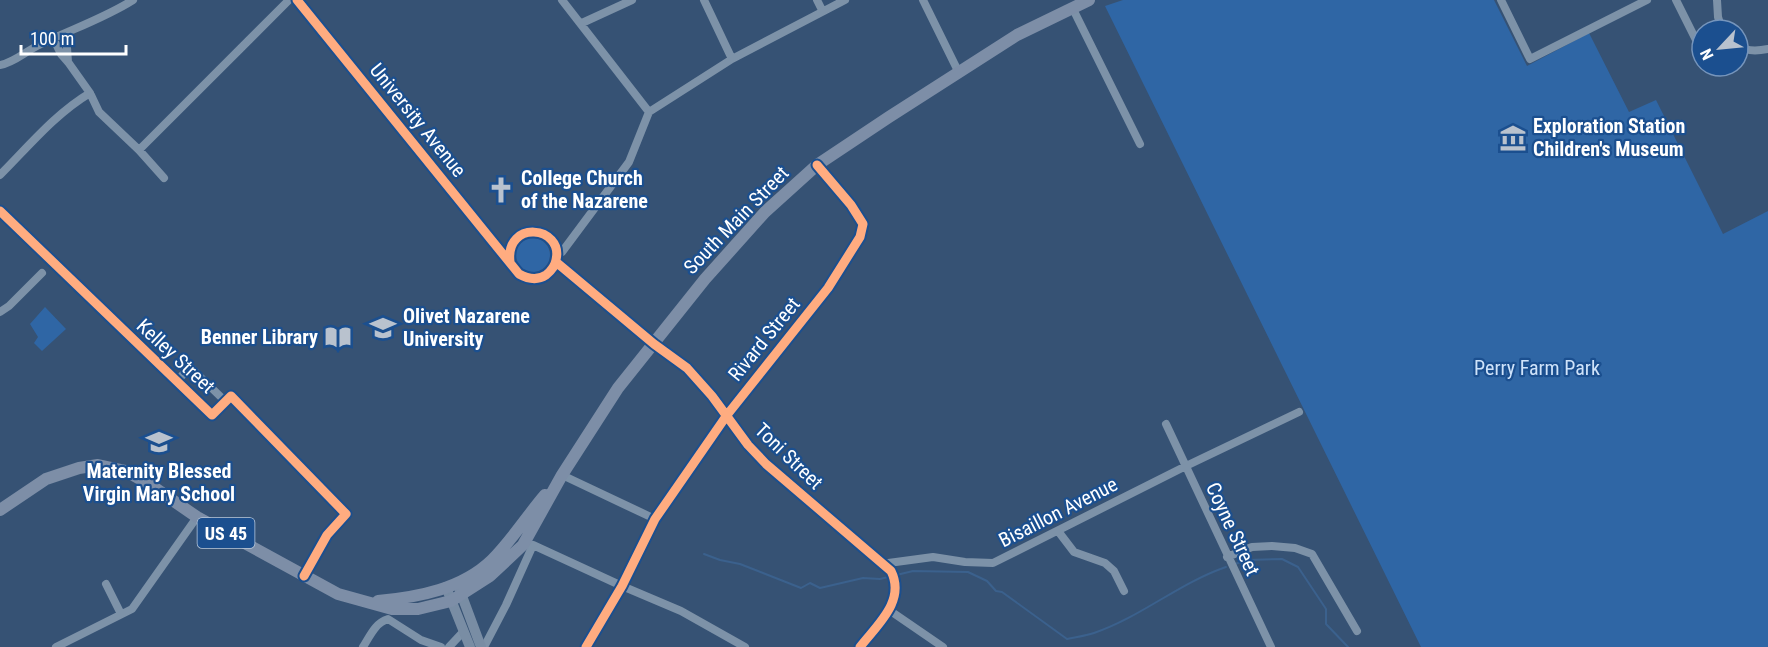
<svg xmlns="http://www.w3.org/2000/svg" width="1768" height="647" font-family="'Roboto Condensed',sans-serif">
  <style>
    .green { fill: #2f66a5 }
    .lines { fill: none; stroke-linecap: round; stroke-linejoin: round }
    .stream { stroke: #3b618d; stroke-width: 2 }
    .street { stroke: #7d92a8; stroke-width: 8 }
    .secondary { stroke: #798da4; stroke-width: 10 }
    .primary { stroke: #7d8ea7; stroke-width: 12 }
    .cycleway-casing { stroke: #1b4f8f; stroke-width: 13 }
    .cycleway { stroke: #ffac80; stroke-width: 9 }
    .labels { text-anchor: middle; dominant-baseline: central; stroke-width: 4.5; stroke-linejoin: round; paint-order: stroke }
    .shield { fill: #1b4f8f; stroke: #bbcadd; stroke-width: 1.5 }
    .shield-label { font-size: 18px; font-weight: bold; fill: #fff }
    .street-label { font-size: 20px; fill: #fff; stroke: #1b4f8f }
    .poi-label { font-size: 20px; font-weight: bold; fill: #fff; stroke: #1b4f8f; text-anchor: start }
    .park-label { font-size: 20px; fill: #cfe3fa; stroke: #1b4f8f }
  </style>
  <rect width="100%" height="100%" fill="#365274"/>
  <path class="green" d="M1123,0H1494L1527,66L1589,33L1629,112L1656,100L1723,234L1768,211V647H1421L1105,6Z
    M516 255a17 17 0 1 1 34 0a17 17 0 1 1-34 0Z
    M45,307L66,329L42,351L34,343L38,337L30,324Z"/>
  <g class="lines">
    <path class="stream" d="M704,554L720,560L740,564L801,588L810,583L820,588L863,578L880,579L913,571L968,572L987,581L996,591L1002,592L1067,639C1076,637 1085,636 1094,633C1141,617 1179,583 1226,567
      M1235,564L1247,560L1282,559L1298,567L1326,609V624L1348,647"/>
    <path class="street" d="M297,0L519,274C528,279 537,281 546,275C551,271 555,266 556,260C564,226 505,219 510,262
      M562,0L649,112
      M704,0L732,59
      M817,0L822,10
      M923,0L959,73
      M1501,0L1530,59L1647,0
      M1676,0L1702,52
      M1717,0L1718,17L1722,30
      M1072,7L1140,144
      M582,23L632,0
      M53,38L61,54L68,62L66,33
      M1738,46C1747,52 1758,51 1768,49
      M68,62L90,93
      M0,65C13,63 25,52 37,46C69,30 103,19 133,0
      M139,150L289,0
      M0,175C29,146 55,114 90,93L99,112L139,150L164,178
      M0,211L212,415L231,396L346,514L327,535L304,576
      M557,253L562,252L629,162L649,112L732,59L845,0
      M556,262L654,344L687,368L712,396L748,445L766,464L891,571C906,601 877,625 860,647
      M0,312L9,306L42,273
      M177,381L190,367L225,401
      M1166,424L1271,647
      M562,475L655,519
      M1058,531L1074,552L1105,563L1114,571L1124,591
      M523,545H533L622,586L681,611L745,647
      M1227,557L1252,547L1272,546L1295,548L1312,554L1357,631
      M881,564L933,557L965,562L993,563L1186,466L1299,412
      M106,584L121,614
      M889,610L943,647
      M56,647L132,609L197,517
      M363,647C370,636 375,623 388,619L421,640L441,647
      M449,647L463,632
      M484,647L506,605L533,545
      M586,647L622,586L655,519L727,415L828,288L860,237L863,224L851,205L817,165"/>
    <path class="secondary" d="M446,587L470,647
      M459,588L481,647"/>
    <path class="primary" d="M0,510L46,479L79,468L98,465L126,471L149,484L197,517L338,594L392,609H418L451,601L490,576L523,545L562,475L618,388L705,279L765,212L817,165L889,117L1017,35L1089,0
      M378,601C419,597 462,589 492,560C512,540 527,516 545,495"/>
    <g class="cycleway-casing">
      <path id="cycleway" d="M297,0L519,274C528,279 537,281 546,275C551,271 555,266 556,260C564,226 505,219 510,262
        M0,211L212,415L231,396L346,514L327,535L304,576
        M556,262L654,344L687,368L712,396L748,445L766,464L891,571C906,601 877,625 860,647
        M586,647L622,586L655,519L727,415L828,288L860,237L863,224L851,205L817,165"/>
    </g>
    <use href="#cycleway" class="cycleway"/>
  </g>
  <defs>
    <g id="museum-bare" transform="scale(2.07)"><path d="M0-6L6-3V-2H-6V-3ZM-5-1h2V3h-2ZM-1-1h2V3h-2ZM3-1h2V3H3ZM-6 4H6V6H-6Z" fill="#b9c2ce" stroke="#1b4f8f" stroke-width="2.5" paint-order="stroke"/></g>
    <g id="church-bare" transform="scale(2.07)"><path d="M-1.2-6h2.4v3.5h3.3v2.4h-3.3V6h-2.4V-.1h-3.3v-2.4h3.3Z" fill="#b9c2ce" stroke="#1b4f8f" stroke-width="2.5" paint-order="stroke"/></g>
    <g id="university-bare" transform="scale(2.07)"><path d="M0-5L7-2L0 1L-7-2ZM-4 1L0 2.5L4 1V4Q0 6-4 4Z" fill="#b9c2ce" stroke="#1b4f8f" stroke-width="2.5" paint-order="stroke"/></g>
    <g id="library-bare" transform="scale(2.07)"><path d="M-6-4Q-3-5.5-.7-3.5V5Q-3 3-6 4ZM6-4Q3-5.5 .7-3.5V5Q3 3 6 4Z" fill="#b9c2ce" stroke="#1b4f8f" stroke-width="2.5" paint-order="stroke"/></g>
    <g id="school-bare" transform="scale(2.07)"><path d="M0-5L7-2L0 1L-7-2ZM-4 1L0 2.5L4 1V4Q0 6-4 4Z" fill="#b9c2ce" stroke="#1b4f8f" stroke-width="2.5" paint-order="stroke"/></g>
  </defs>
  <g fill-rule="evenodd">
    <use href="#museum-bare" x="1513" y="138"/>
    <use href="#church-bare" x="501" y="190"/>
    <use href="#university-bare" x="383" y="328"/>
    <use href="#library-bare" x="338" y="337"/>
    <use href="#school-bare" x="159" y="442"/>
  </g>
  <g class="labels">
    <rect class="shield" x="197.5" y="518" width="57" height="30" rx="4.5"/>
    <g class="shield-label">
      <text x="226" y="533">US 45</text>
    </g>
    <g class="street-label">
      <text transform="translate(418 120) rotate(51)">University Avenue</text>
      <text transform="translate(736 220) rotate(-46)">South Main Street</text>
      <text transform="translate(764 339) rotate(-51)">Rivard Street</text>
      <text transform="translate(176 356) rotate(43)">Kelley Street</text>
      <text transform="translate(789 456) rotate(44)">Toni Street</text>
      <text transform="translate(1058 512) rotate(-27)">Bisaillon Avenue</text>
      <text transform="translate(1233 529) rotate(65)">Coyne Street</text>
    </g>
    <g class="poi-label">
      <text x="1533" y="126">Exploration Station<tspan x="1533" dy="23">Children's Museum</tspan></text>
      <text x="521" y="178">College Church<tspan x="521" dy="23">of the Nazarene</tspan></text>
      <text x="403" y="316">Olivet Nazarene<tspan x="403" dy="23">University</tspan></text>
      <text x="318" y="337" text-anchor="end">Benner Library</text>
      <text x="159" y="471" text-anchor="middle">Maternity Blessed<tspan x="159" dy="23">Virgin Mary School</tspan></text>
    </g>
    <g class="park-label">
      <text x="1537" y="368">Perry Farm Park</text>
    </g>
  </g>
  <g transform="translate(1720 48) rotate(244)"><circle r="28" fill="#1b4f8f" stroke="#7695bc" stroke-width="1.5"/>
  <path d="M0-4.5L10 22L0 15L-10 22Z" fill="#b9c2ce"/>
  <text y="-9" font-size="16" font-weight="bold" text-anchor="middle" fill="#ffffff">N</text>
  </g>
  <path d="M21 45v9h105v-9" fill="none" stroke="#ffffff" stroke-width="3"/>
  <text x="30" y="45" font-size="18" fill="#ffffff" stroke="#1b4f8f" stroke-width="4.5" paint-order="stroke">100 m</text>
</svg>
